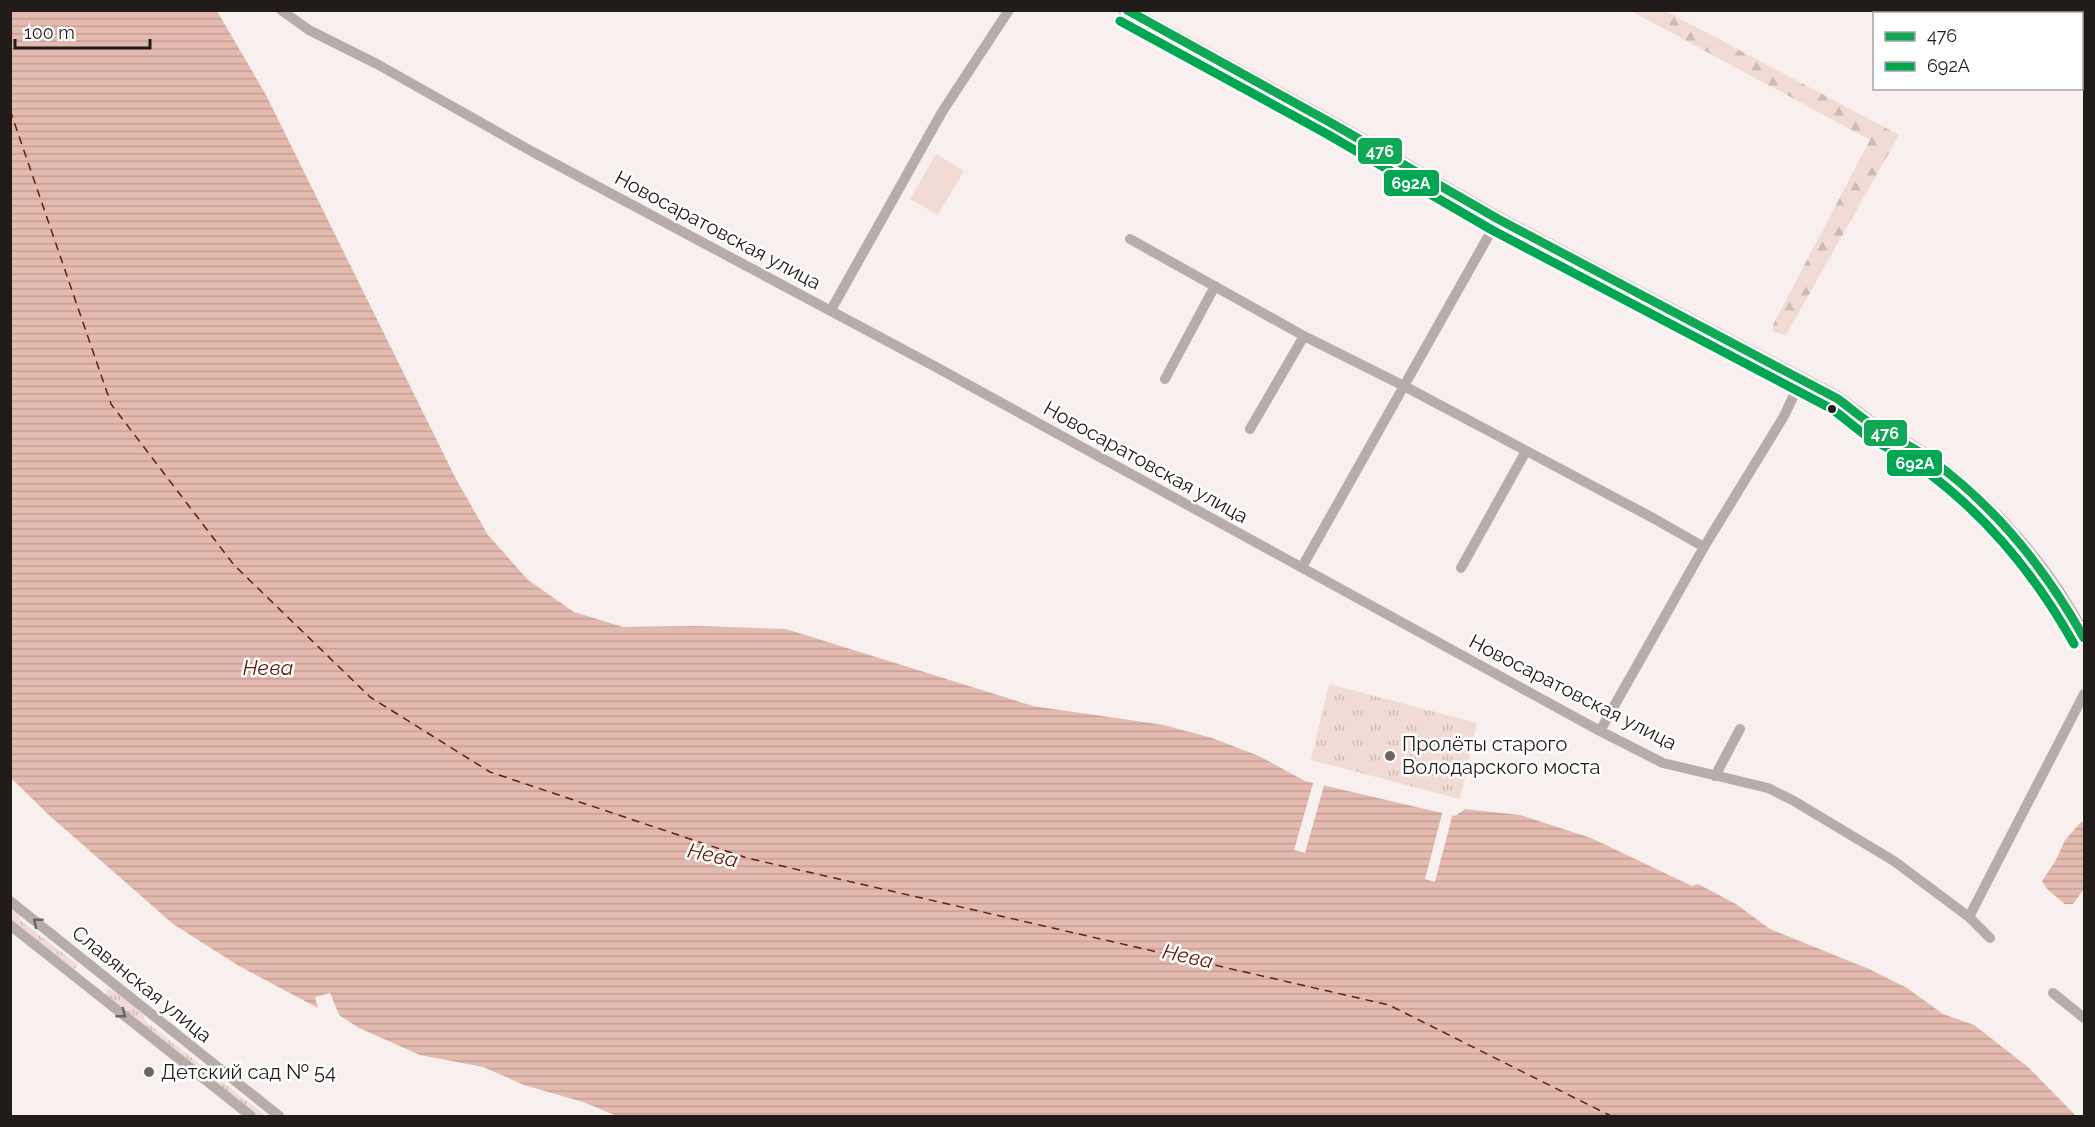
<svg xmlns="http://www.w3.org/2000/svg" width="2095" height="1127" font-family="Raleway,sans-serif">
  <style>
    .grass { fill: url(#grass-tufts) }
    .forest { fill: url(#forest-firs) }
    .pitch { fill: #f2dbd5 }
    .water { fill: url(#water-rules) }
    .pier { fill: #f8f0ee }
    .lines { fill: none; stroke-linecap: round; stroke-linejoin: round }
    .ferry { stroke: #611e0e; stroke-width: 1.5; stroke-dasharray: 8 6; stroke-linecap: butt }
    .minor { stroke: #b6adab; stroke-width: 10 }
    .secondary { stroke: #b5acaa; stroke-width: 15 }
    .bus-1-casing { stroke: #fff; stroke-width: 14 }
    .bus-2-casing { stroke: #fff; stroke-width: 14 }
    .bus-1 { stroke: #10a855; stroke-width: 9 }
    .bus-2 { stroke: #00a651; stroke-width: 9 }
    .oneway { stroke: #6c6462 }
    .bus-dot { fill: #211b1a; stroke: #fff; stroke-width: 2 }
    .poi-dot { fill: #6c6664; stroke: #fff; stroke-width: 2 }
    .labels { text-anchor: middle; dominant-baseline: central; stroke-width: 5; stroke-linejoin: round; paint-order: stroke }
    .street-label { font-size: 20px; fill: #211b1a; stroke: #fff }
    .poi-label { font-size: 20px; fill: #211b1a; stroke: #fff; text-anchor: start }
    .water-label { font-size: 21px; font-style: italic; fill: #611e0e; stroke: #fff }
    .line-badge { stroke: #fff; stroke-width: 2 }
    .badge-label { font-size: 16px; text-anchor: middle; font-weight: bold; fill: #fff }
  </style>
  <defs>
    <pattern id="grass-tufts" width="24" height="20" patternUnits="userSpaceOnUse" patternTransform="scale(1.5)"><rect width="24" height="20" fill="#f2dbd5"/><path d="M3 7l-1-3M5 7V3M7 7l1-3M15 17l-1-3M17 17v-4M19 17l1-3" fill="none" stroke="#cfbbb6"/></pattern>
    <pattern id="forest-firs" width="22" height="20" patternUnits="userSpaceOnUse" patternTransform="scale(1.5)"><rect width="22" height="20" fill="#f2dbd5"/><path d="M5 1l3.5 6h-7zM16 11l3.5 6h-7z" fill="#cfbbb6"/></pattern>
    <pattern id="water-rules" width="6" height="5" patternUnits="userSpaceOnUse" patternTransform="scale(1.5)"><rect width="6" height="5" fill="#e4baaf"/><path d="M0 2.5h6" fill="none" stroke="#c39f96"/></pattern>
  </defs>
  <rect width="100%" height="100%" fill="#f8f0ee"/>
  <path class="grass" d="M1329,684L1477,723L1460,799L1311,760Z
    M10,906L20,914V920L78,965L74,970L11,920Z
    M108,989L114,990L144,1015L145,1021L266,1116H255L105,994Z"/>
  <path class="forest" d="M1631,11H1666L1899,135L1786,335L1772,332L1774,323L1870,140Z"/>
  <path class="pitch" d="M936,154L964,171L938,215L910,199Z"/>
  <path class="water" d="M10,11H217L266,95L456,479L488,535L528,580L574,612L623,627L697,626L786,629L1033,706L1164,725L1212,738L1259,756L1305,781L1455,816L1465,809L1520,815L1591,838L1692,886L1698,884L1736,904L1770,929L1869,969L1907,988L1943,1014L1974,1025L2028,1067L2076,1116H617L583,1102L524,1085L483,1067L420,1055L359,1028L339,1015L330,993L315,997L318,1008L239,966L173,924L50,816L11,778Z
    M2081,822H2084V889L2073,904H2065L2048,890L2042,881L2056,860L2065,840Z"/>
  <path class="pier" d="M1314,780L1325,782L1305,853L1294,850Z
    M1443,810L1453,813L1435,882L1425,879Z"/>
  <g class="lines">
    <path class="ferry" d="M10,110L111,404L234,565L370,697L490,772L747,858L1389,1005L1611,1116"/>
    <path class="minor" d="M281,10L309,30L377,64L533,152L934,366L1600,731L1663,763L1768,788L1794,801L1894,861L1969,917L1990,938
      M1130,239L1304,336L1404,386L1653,518L1704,547
      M831,310L942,112L1009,10
      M1165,379L1215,286
      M1250,429L1304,336
      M1302,567L1498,219
      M1461,568L1526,451
      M1600,731L1704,547L1784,416L1801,380
      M1715,776L1740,729
      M10,901L279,1116
      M1969,917L2084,694
      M10,925L251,1116
      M2053,993L2084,1018"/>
    <path class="secondary" d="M1126,10L1333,124L1498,219L1838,399C1849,407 1860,416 1871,424C1890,436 1912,446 1930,459C1993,506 2048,568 2084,638"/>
    <g class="bus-1-casing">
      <path id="bus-1" d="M1127,10L1333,124L1498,219L1838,399C1849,407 1859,416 1871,424C1890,437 1911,445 1930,459C1995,506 2045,568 2084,638"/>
    </g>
    <g class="bus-2-casing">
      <path id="bus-2" d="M1120,21L1327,134L1492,230L1832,409C1843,417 1853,426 1864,434C1883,447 1905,455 1923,469C1986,515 2036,576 2074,644"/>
    </g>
    <use href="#bus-1" class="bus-1"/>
    <use href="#bus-2" class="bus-2"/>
  </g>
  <defs><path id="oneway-chevron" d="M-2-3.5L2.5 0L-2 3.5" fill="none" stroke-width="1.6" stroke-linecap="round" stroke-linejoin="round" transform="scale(1.5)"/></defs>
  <g class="oneway">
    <use href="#oneway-chevron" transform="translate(37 922) rotate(-142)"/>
    <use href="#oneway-chevron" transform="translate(122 1014) rotate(38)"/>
  </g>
  <circle class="bus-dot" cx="1832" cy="409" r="5"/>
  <g class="poi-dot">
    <circle cx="1390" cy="756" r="6"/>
    <circle cx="149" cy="1072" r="6"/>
  </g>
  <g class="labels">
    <g class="street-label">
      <text transform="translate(718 230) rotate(28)">Новосаратовская улица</text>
      <text transform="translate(1146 462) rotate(29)">Новосаратовская улица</text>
      <text transform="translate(1573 692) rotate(27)">Новосаратовская улица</text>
      <text transform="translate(142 984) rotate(39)">Славянская улица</text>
    </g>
    <g class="poi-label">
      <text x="1402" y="744">Пролёты старого<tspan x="1402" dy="23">Володарского моста</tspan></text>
      <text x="161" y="1072">Детский сад № 54</text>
    </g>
    <g class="water-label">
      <text x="268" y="667">Нева</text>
      <text transform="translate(713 855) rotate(12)">Нева</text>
      <text transform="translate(1188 956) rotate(12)">Нева</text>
    </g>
  </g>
  <g class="line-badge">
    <rect x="1357" y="137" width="46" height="28" rx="6" fill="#10a855"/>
    <rect x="1383" y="169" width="57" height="28" rx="6" fill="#00a651"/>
    <rect x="1863" y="419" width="45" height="28" rx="6" fill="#10a855"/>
    <rect x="1886" y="449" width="57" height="28" rx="6" fill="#00a651"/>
  </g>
  <g class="badge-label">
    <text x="1380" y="157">476</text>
    <text x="1411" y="189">692А</text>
    <text x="1885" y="439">476</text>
    <text x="1915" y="469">692А</text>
  </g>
  <rect width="2095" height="1127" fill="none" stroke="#211b1a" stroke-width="24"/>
  <rect x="1873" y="12" width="210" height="78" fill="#ffffff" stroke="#a6a4a3" stroke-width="1.5"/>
  <rect x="1885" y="32" width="30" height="9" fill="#10a855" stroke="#a6a4a3" stroke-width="1.5"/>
  <text x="1927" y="42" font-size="18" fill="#211b1a">476</text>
  <rect x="1885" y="62" width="30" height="9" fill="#00a651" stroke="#a6a4a3" stroke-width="1.5"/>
  <text x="1927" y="72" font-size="18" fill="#211b1a">692А</text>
  <path d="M15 39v9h135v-9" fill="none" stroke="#211b1a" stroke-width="3"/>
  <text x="24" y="39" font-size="18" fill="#211b1a" stroke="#ffffff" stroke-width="4.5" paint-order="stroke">100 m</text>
</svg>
